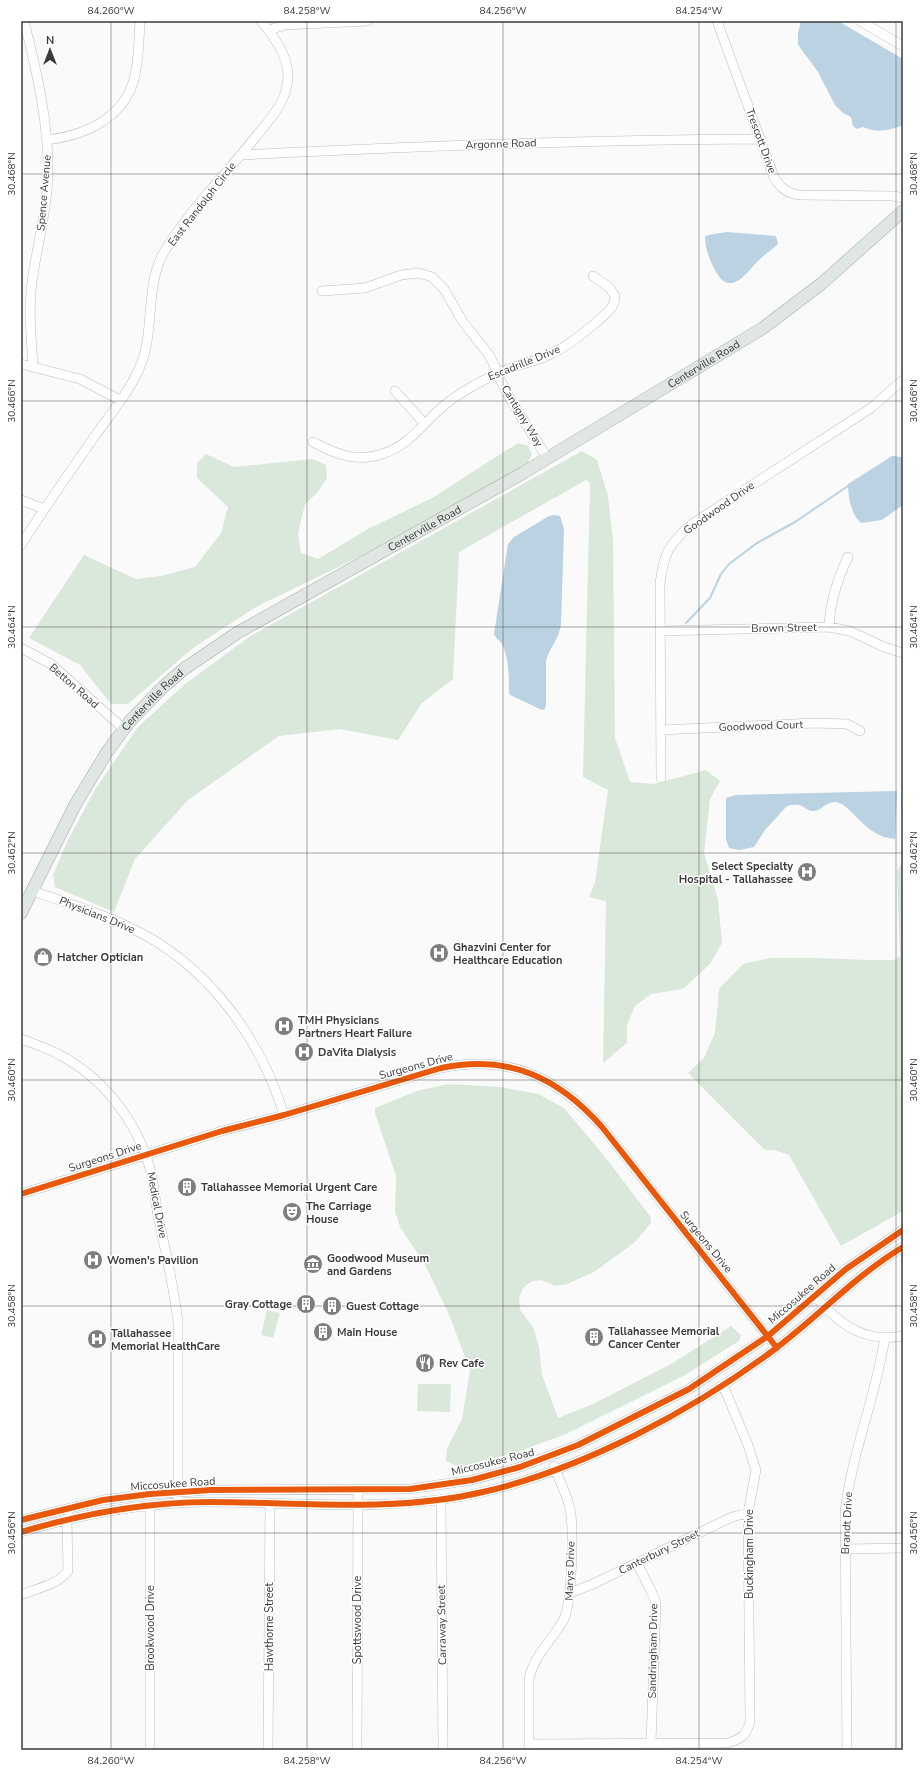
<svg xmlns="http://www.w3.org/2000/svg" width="924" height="1771" font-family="'Nunito Sans',sans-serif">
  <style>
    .green { fill: #dae7db }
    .water { fill: #bbd2e2 }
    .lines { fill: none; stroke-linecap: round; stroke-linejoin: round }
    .stream { stroke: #bbd2e2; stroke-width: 2 }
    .minor-casing { stroke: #bebebf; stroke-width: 10 }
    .major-casing { stroke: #a3ada5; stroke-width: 13 }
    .minor { stroke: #fefefe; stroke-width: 9 }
    .major { stroke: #e0e6e1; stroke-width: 12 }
    .cycleway-casing { stroke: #fff; stroke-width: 8 }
    .cycleway { stroke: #e8590c; stroke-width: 6 }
    .ticks { fill: none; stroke: #3b3b3c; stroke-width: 1; stroke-opacity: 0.45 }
    .labels { text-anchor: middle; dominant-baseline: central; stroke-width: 3; stroke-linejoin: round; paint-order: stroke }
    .street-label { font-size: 11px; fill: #3b3b3c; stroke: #fff }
    .poi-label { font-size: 11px; font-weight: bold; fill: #3b3b3c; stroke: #fff; text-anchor: start }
    .neatline { fill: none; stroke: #3b3b3c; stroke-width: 1.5 }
    .ticks-label { font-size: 10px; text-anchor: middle; fill: #3b3b3c }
  </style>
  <rect width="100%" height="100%" fill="#fafafa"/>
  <path class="green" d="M518,443L528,446L532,454L527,465L373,550L256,607L193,648L128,704H111L80,665L29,638L84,555L136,579L161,576L195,567L221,533L228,507L197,478V463L206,454L234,467L313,459L326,465L327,478L317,493L305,504L298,533L301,553L318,559L368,529L432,498Z
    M582,451L597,460L608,496L613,541L615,738L630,782L654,784L706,770L720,781L710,799L704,853L718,900L722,943L710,964L683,989L651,994L635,1006L627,1025V1043L603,1063L606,901L589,897L595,883L608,790L583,777L590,483L586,480L459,552L453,679L422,703L398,740L340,729L279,736L188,800L135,859L114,912L55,887L53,875L67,842L96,788L138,727L185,684L249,637Z
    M903,860V1082H900L903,1114V1211L841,1246L789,1155L774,1150H765L688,1073L704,1058L715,1033L719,989L743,964L770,958H814L870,960H894L900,956L897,872Z
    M448,1084L500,1087L538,1094L564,1108L602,1153L650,1216L651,1223L634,1243L594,1272L567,1284L556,1286L541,1280L532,1281L523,1288L519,1298L520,1310L533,1327L539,1347L542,1375L558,1418L595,1403L671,1364L731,1326L741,1335L739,1341L685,1375L566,1434L514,1453L459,1467L446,1461L447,1449L462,1419L470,1370L448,1312L424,1263L400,1227L395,1211L396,1176L375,1113V1108L417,1091Z
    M267,1310L280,1313L273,1338L261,1335Z
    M418,1384H451L450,1412L417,1411Z"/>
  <path class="water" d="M801,21H838L903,59V125C889,131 877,133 863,127L857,129L853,126L851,117L843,113L835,105L818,72L801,49L798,44V33Z
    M727,232L776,236L778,244C772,250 765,254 759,260C746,273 730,299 715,270C710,261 705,248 705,237L708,235Z
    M892,456L903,457V505L882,520L861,523C851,515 848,496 848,484Z
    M554,515L560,516L564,529L561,624C559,640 550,646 546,661V705L545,709L542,710L510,695L509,693C509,678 509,660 503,646C501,640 496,640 494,634L508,544L514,537L549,516Z
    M897,791L895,839C864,837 853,805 836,802C827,801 821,811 813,811C808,811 806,808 802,806C797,804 792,805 787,806L765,830L754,847L739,850L729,848L726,839V798L736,795Z"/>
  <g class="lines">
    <path class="stream" d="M686,623L710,598L721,574L729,564L757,543L795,522L848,486"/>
    <g class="minor-casing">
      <path id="minor" d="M24,21C37,72 49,124 48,176C47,210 38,242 33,275C28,305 31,335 33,366
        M717,21L774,177C780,188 787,193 799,195L894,196L903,198
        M860,21L903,46
        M269,30L285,25L368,21
        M47,140C88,135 129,116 136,70C139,54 139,37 140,21
        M241,155C414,146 587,140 761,139
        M322,291L365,288L401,275L419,273L432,277L444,289L463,322L489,355L498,373
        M21,364L80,379L120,400
        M497,374L513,404L548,459
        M395,391L425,424
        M313,442C337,455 358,463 385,453C408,445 421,426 439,410C456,394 477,383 498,373C513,366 529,363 544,357C565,349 582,334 599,320C607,312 615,308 615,296L609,287L593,276
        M21,500L44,509
        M21,545C45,507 71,470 97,433C112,412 129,392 139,369C156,332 144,287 164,252C188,212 225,175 254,139C265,125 279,111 285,93C295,66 278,41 261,21
        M829,627C830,601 837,580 848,557
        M660,631L829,627L850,631L884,647L903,653
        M21,648L51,664L124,729
        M661,730L815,723L847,724L860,731
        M661,778L660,583C664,552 669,544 692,524L871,408L903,380
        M32,891C65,902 97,912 129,927C205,962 260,1036 284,1115
        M21,1039C34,1044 48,1048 60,1055C103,1078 135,1119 149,1165C154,1182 155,1199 158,1216C166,1252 174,1287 178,1323V1498
        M21,1194L222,1131L284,1115L441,1068C508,1054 558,1077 602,1127L777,1348
        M815,1296C839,1324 863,1343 903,1336
        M441,1500L443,1750
        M150,1506V1750
        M21,1520L103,1500L150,1494L211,1490L410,1489L472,1480L520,1467L578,1445L689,1389L768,1336L846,1269L903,1230
        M21,1532C82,1514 147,1502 210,1502C302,1502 393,1513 483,1492C583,1469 694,1410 775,1349C819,1316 856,1275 903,1247
        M845,1549L903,1548
        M637,1563L652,1593L656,1603L651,1743
        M570,1593L593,1584L732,1517L748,1513
        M21,1595C35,1589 59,1584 68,1571L67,1520L69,1516
        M529,1744L728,1743C741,1739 747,1735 750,1721L748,1513L756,1470L748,1445L723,1385
        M529,1749V1679C534,1654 553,1640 564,1619C572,1602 574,1528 570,1509C567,1494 559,1480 554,1466
        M268,1750L270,1504
        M357,1750L358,1491
        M847,1750L845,1512C852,1452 876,1396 885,1337"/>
    </g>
    <g class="major-casing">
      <g id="major">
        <path id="s1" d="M21,913L75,805L107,752L130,721L163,687L184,669L237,633L523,473L763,328L821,284L903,211"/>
      </g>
    </g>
    <use href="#minor" class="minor"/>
    <use href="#major" class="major"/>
    <g class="cycleway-casing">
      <path id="cycleway" d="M21,1194L222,1131L284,1115L441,1068C508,1054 558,1077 602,1127L777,1348
        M21,1520L103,1500L150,1494L211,1490L410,1489L472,1480L520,1467L578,1445L689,1389L768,1336L846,1269L903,1230
        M21,1532C82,1514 147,1502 210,1502C302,1502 393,1513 483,1492C583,1469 694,1410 775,1349C819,1316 856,1275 903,1247"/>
    </g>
    <use href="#cycleway" class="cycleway"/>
  </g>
  <path class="ticks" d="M111,21V1750M307,21V1750M503,21V1750M699,21V1750M896,21V1750M21,174H903M21,401H903M21,627H903M21,853H903M21,1080H903M21,1306H903M21,1533H903"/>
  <defs>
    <g id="hospital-disc" transform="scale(1)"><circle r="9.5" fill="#7e7e7e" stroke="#fff"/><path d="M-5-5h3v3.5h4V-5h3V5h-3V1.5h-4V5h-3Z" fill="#fff"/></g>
    <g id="shop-disc" transform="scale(1)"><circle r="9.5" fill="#7e7e7e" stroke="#fff"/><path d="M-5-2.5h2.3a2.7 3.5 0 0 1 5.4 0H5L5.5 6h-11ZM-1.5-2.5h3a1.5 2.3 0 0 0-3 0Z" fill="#fff"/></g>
    <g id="building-disc" transform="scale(1)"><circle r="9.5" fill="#7e7e7e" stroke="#fff"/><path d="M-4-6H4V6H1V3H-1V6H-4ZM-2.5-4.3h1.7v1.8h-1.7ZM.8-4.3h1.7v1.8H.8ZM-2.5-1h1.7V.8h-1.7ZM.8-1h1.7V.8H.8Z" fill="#fff"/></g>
    <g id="theatre-disc" transform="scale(1)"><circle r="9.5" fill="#7e7e7e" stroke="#fff"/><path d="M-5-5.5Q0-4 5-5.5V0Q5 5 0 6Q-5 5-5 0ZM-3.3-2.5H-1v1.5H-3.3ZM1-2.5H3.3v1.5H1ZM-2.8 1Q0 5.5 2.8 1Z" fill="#fff"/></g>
    <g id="museum-disc" transform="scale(1)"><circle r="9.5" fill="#7e7e7e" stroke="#fff"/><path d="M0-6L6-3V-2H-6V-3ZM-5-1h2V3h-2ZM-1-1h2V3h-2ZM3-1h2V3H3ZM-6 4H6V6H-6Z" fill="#fff"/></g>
    <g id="restaurant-disc" transform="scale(1)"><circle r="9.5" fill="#7e7e7e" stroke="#fff"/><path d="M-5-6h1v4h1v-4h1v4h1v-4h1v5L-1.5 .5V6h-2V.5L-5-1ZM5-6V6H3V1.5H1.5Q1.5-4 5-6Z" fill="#fff"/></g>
  </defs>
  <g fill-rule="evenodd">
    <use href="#hospital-disc" x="807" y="872"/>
    <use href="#hospital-disc" x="439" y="953"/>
    <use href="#shop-disc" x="43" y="957"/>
    <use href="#hospital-disc" x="284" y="1026"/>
    <use href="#hospital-disc" x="304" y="1052"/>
    <use href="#building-disc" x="187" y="1187"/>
    <use href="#theatre-disc" x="292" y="1212"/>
    <use href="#hospital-disc" x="93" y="1260"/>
    <use href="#museum-disc" x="313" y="1264"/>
    <use href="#building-disc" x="306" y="1304"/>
    <use href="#building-disc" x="332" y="1306"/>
    <use href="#building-disc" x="323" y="1332"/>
    <use href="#building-disc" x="594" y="1337"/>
    <use href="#hospital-disc" x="97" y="1339"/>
    <use href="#restaurant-disc" x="425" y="1363"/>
  </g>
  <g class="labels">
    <g class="street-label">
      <text transform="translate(761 141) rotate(70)">Trescott Drive</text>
      <text transform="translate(501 144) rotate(-2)">Argonne Road</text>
      <text transform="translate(44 193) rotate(-85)">Spence Avenue</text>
      <text transform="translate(202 204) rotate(-52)">East Randolph Circle</text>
      <text transform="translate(524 363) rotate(-22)">Escadrille Drive</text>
      <text stroke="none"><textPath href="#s1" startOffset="899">Centerville Road</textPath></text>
      <text transform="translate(522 416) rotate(59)">Cantigny Way</text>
      <text transform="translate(719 508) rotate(-35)">Goodwood Drive</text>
      <text stroke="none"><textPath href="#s1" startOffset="575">Centerville Road</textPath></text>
      <text transform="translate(784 628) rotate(-1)">Brown Street</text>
      <text transform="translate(74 686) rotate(41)">Betton Road</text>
      <text stroke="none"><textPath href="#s1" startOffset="252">Centerville Road</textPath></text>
      <text transform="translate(761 726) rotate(-2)">Goodwood Court</text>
      <text transform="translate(97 915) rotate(22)">Physicians Drive</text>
      <text transform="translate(416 1066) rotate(-15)">Surgeons Drive</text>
      <text transform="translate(105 1157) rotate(-18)">Surgeons Drive</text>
      <text transform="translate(157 1205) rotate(79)">Medical Drive</text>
      <text transform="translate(706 1242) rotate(51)">Surgeons Drive</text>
      <text transform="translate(802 1294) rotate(-41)">Miccosukee Road</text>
      <text transform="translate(493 1462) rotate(-14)">Miccosukee Road</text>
      <text transform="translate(173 1484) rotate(-4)">Miccosukee Road</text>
      <text transform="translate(847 1523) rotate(-87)">Brandt Drive</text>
      <text transform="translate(659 1552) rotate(-26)">Canterbury Street</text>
      <text transform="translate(749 1554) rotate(-90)">Buckingham Drive</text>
      <text transform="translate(570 1571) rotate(-88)">Marys Drive</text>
      <text transform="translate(357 1620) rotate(-90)">Spottswood Drive</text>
      <text transform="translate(442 1625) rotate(-91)">Carraway Street</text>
      <text transform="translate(269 1627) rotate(-90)">Hawthorne Street</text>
      <text transform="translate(150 1628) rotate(-90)">Brookwood Drive</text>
      <text transform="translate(653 1651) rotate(-89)">Sandringham Drive</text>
    </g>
    <g class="poi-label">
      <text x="793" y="866" text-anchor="end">Select Specialty<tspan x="793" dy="13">Hospital - Tallahassee</tspan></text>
      <text x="453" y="947">Ghazvini Center for<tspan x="453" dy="13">Healthcare Education</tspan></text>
      <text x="57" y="957">Hatcher Optician</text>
      <text x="298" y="1020">TMH Physicians<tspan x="298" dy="13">Partners Heart Failure</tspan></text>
      <text x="318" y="1052">DaVita Dialysis</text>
      <text x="201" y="1187">Tallahassee Memorial Urgent Care</text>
      <text x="306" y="1206">The Carriage<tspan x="306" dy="13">House</tspan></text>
      <text x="327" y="1258">Goodwood Museum<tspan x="327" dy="13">and Gardens</tspan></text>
      <text x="107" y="1260">Women's Pavilion</text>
      <text x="292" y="1304" text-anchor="end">Gray Cottage</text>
      <text x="346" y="1306">Guest Cottage</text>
      <text x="608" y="1331">Tallahassee Memorial<tspan x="608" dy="13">Cancer Center</tspan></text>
      <text x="337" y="1332">Main House</text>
      <text x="111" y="1333">Tallahassee<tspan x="111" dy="13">Memorial HealthCare</tspan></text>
      <text x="439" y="1363">Rev Cafe</text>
    </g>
  </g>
  <rect width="924" height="1771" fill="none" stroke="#ffffff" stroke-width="44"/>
  <g transform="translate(50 50)" stroke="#ffffff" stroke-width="3" paint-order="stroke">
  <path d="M0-3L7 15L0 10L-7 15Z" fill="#3b3b3c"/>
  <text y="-6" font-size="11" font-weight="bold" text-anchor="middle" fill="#3b3b3c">N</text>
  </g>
  <rect x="22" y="22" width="880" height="1727" class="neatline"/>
  <g class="ticks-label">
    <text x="111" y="14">84.260°W</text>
    <text x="307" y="14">84.258°W</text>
    <text x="503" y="14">84.256°W</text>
    <text x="699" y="14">84.254°W</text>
    <text transform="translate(11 174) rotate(-90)" y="4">30.468°N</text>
    <text transform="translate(913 174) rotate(-90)" y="4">30.468°N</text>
    <text transform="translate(11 401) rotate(-90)" y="4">30.466°N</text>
    <text transform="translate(913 401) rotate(-90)" y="4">30.466°N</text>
    <text transform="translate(11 627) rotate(-90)" y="4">30.464°N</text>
    <text transform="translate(913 627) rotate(-90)" y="4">30.464°N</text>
    <text transform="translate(11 853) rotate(-90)" y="4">30.462°N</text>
    <text transform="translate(913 853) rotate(-90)" y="4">30.462°N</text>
    <text transform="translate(11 1080) rotate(-90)" y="4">30.460°N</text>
    <text transform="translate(913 1080) rotate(-90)" y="4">30.460°N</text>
    <text transform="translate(11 1306) rotate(-90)" y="4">30.458°N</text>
    <text transform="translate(913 1306) rotate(-90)" y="4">30.458°N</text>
    <text transform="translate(11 1533) rotate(-90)" y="4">30.456°N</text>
    <text transform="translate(913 1533) rotate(-90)" y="4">30.456°N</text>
    <text x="111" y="1764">84.260°W</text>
    <text x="307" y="1764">84.258°W</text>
    <text x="503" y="1764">84.256°W</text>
    <text x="699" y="1764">84.254°W</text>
  </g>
</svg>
